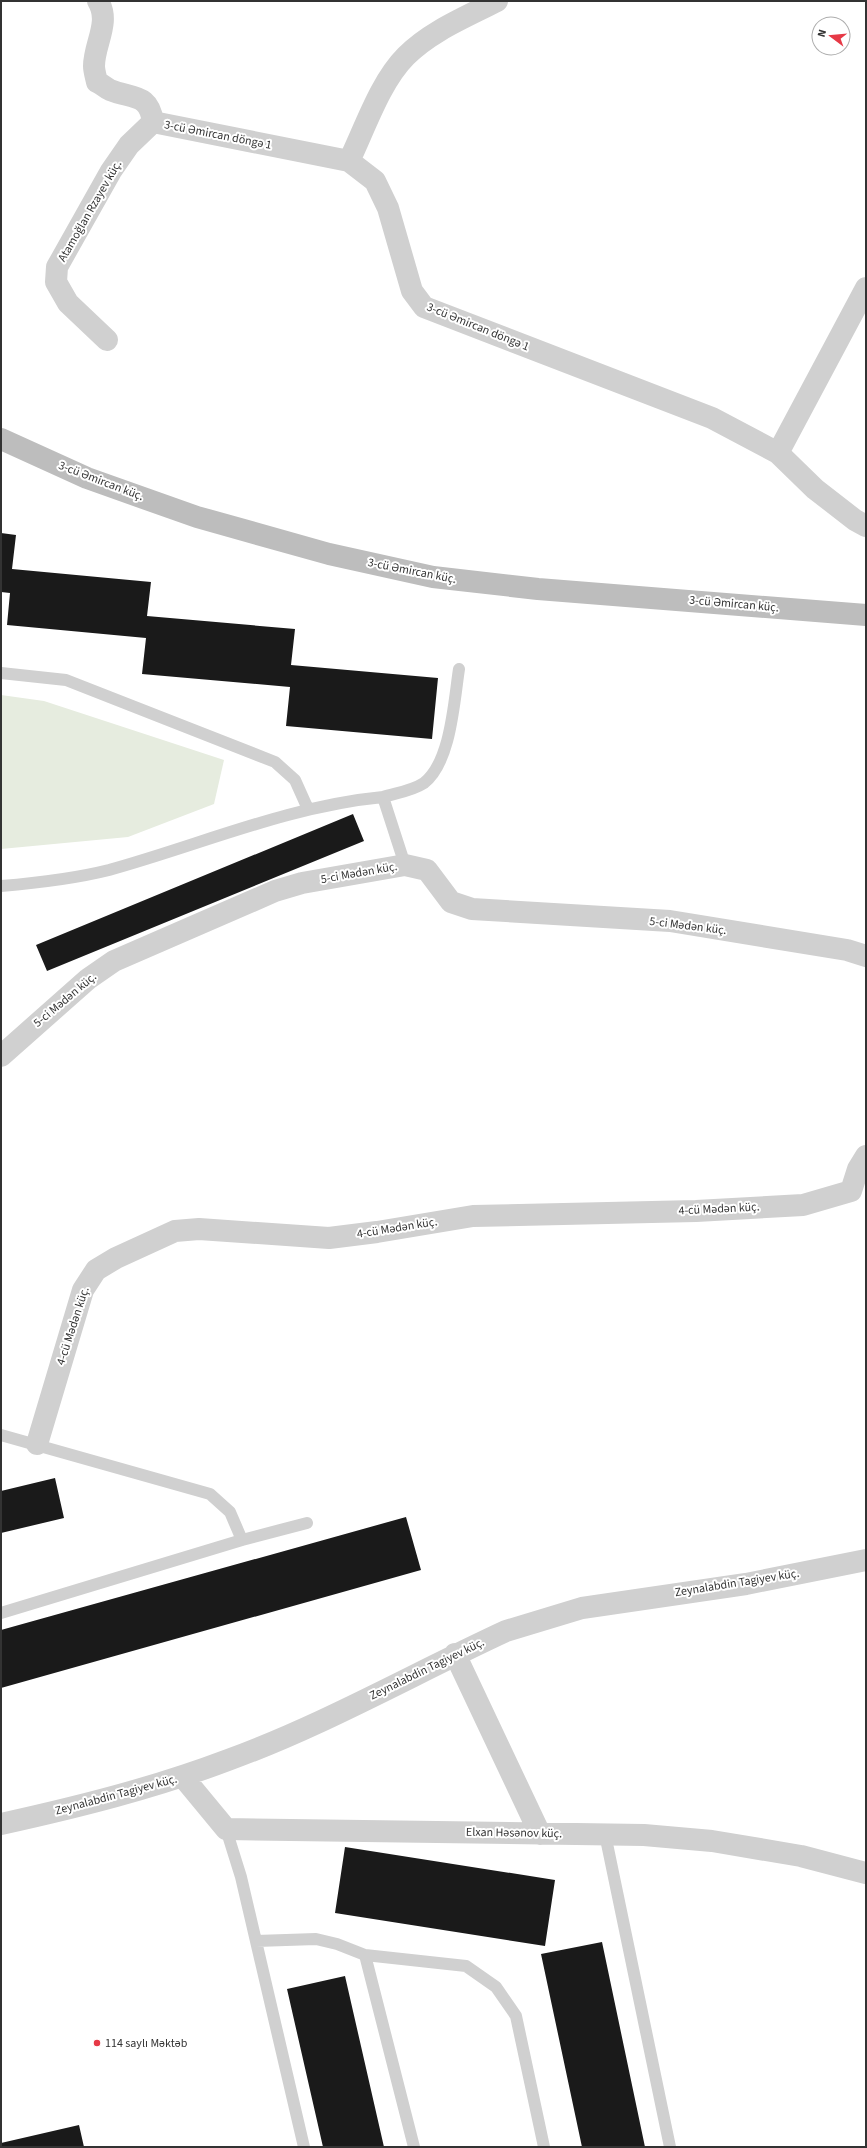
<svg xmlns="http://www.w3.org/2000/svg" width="867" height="2148" font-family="'Source Sans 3',sans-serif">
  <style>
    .green { fill: #e6ecdf }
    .building { fill: #1a1a1a }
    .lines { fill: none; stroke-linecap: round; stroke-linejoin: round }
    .lane { stroke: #d0d0d0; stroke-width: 12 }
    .street { stroke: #d0d0d0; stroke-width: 22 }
    .secondary { stroke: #bdbdbd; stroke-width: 22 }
    .poi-dot { fill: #e63946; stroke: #fff; stroke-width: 1.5 }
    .labels { text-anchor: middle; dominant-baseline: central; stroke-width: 4; stroke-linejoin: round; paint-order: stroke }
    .street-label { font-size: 12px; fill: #333; stroke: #fff }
    .poi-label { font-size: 12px; fill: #333; stroke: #fff; text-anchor: start }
  </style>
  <rect width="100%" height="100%" fill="#fff"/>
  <path class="green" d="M1,695L44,701L224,760L214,804L128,837L1,849Z"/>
  <path class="building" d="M1,533L16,535L12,569L151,582L147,616L295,629L291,665L438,678L432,739L286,726L290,687L142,674L146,638L7,625L10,593L1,592Z
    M353,814L364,841L47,971L36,945Z
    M55,1478L64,1518L1,1533V1491Z
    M406,1517L421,1570L1,1688V1630Z
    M345,1847L555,1880L545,1946L335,1913Z
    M602,1942L645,2147H582L541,1954Z
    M345,1976L384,2147H323L287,1989Z
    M79,2125L84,2147H1V2143Z"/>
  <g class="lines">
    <path class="lane" d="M1,673L66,680L275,762L295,780L308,809
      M383,797C396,793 412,791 424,783C451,762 454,701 459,669
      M1,886C37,883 73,879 109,870C200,845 288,806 383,797L405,865
      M1,1435L210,1494L230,1512L242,1540
      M1,1613L242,1540L307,1523
      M226,1829L241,1877L304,2147
      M605,1834L670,2147
      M256,1941L316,1939L337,1944L365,1955L466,1966L496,1987L516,2016L544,2147
      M365,1955L414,2147"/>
    <path class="street" d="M98,1C111,22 94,44 94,66C94,71 96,77 97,82C102,84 106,88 110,90C133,99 149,93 153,122L349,161L375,181L388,208L412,291L424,307L712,418L778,453L815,489L855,520L866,526
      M349,161C365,128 380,82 406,56C431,31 466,17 497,1
      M107,340L68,303L56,282L57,267L111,171L129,145L153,122
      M778,453L866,288
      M1,1056L88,979L114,961L275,891L302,883L405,865L427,870L451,902L472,909L670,921L847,950L866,956
      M37,1444L83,1290L96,1270L116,1258L175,1231L199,1229L329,1238L377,1232L473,1216L696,1211L803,1205L851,1191L858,1169L866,1156
      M455,1654L540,1834
      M183,1777L226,1829L644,1835L712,1841L801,1856L866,1873
      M1,1824C78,1807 154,1788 228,1760C324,1725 413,1674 506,1631L582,1608L746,1584L866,1560"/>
    <path class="secondary" d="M1,439L87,478L197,517L329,554L433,577L538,589L866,615"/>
  </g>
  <circle class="poi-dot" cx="97" cy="2043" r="4"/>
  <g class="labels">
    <g class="street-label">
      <text transform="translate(218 135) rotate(11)">3-cü Əmircan döngə 1</text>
      <text transform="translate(90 211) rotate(-60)">Atamoğlan Rzayev küç.</text>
      <text transform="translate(478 327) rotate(22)">3-cü Əmircan döngə 1</text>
      <text transform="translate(101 481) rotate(21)">3-cü Əmircan küç.</text>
      <text transform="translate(412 571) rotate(11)">3-cü Əmircan küç.</text>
      <text transform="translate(734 604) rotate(5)">3-cü Əmircan küç.</text>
      <text transform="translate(359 873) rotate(-10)">5-ci Mədən küç.</text>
      <text transform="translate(688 926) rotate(7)">5-ci Mədən küç.</text>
      <text transform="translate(65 1000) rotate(-40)">5-ci Mədən küç.</text>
      <text transform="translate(719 1209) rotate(-3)">4-cü Mədən küç.</text>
      <text transform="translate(397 1228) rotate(-9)">4-cü Mədən küç.</text>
      <text transform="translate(73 1326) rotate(-72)">4-cü Mədən küç.</text>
      <text transform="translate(737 1583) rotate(-9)">Zeynalabdin Tagiyev küç.</text>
      <text transform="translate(427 1669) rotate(-26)">Zeynalabdin Tagiyev küç.</text>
      <text transform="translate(116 1795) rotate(-15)">Zeynalabdin Tagiyev küç.</text>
      <text transform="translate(514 1833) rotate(1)">Elxan Həsənov küç.</text>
    </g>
    <g class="poi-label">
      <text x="105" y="2043">114 saylı Məktəb</text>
    </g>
  </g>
  <rect width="867" height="2148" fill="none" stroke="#333333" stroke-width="4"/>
  <g transform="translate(831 36) rotate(286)"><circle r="19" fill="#ffffff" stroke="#adadad"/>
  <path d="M0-3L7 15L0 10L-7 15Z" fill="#e63946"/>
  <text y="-6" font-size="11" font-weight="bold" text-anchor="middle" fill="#333333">N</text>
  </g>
</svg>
